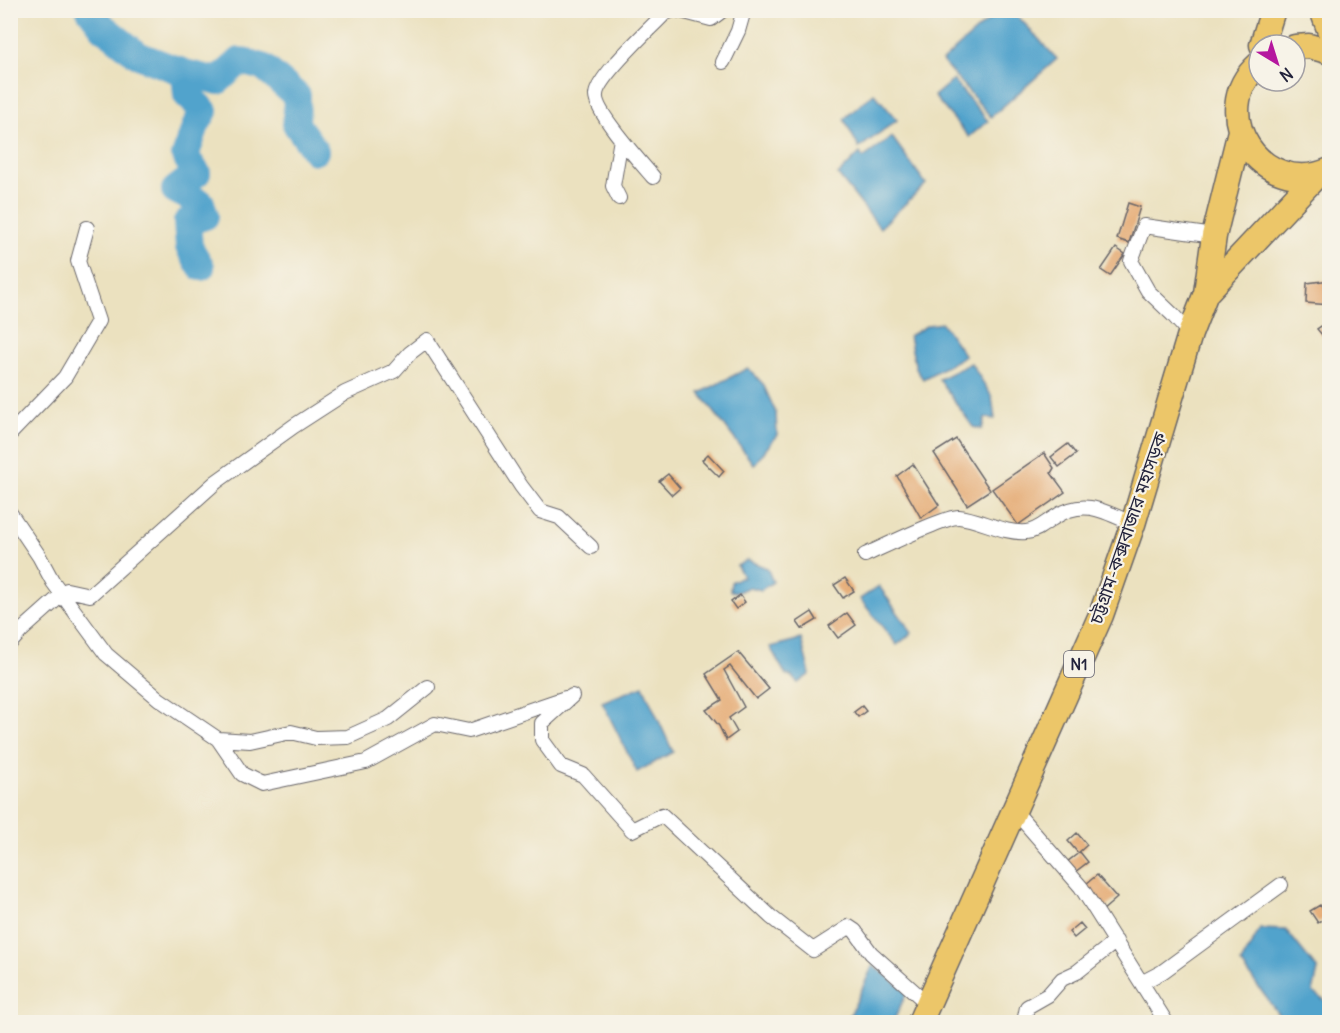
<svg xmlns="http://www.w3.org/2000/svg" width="1340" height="1033" font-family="Delius,'Noto Sans Bengali',sans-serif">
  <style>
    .water { fill: #51a3cc; stroke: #3a6284; stroke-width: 1.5 }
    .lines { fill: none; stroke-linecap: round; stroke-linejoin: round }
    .river { stroke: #51a3cc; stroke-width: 28 }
    .building { fill: #e4a76e }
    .street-casing { stroke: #686569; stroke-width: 16 }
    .highway-casing { stroke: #686569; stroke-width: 27 }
    .street { stroke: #fff; stroke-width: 14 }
    .highway { stroke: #ecc669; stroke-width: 24 }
    .labels { text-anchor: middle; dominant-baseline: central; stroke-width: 4.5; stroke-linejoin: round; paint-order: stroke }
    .shield { fill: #f7f3e8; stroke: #62616f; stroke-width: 1.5 }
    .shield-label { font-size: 16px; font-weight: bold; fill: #22223b }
    .street-label { font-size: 18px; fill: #22223b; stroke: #f7f3e8 }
  </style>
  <rect width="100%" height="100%" fill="#f7f3e8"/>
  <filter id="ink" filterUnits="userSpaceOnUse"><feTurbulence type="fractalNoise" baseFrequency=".0167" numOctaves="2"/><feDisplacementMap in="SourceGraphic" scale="12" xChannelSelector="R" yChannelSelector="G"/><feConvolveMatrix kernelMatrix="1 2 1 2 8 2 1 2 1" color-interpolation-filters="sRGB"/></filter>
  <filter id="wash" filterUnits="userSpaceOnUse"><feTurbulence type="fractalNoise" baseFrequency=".008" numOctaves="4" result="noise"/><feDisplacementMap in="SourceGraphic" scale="24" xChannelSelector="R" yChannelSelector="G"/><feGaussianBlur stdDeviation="1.35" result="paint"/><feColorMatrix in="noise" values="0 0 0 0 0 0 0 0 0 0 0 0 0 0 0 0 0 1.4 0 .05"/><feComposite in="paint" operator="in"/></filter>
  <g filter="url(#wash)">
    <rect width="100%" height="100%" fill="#ebe1bf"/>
    <path class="water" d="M999,11H1013L1057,59L991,117L942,61Z
      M953,80L988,121L969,137L934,96Z
      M874,93L897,120L859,148L844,119Z
      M892,137L926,184L880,228L838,175L860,153L863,158Z
      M942,323L965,356L923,379L916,369L909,336L928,325Z
      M971,363L992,397L995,419L985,418L982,429L973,427L939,379Z
      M748,368L763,384L776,413L777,435L754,465L700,393Z
      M747,560L767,568L773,582L761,590L749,587L738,592L730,591L731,582L740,577L744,578L737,566Z
      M879,586L912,633L897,645L860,599Z
      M801,639L810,674L798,683L791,676L786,675L770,647Z
      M643,686L673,752L637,772L602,702Z
      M1260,929L1286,930L1318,970L1313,992L1329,1003V1022H1284L1241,963Z
      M873,965L907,992L893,1022H847Z"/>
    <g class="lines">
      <path class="river" d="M90,10L103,27L138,55L185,73L187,95L204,111L196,125L185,156L197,173L175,190L201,203L205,216L187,222L189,247L201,267
        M185,73L218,81L240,61L263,67L297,96L296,124L315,151"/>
    </g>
    <g id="blocks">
      <path class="building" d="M1128,203L1140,207L1129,243L1117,239Z
        M1116,248L1125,254L1110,276L1101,270Z
        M1330,280V305L1306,303L1307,283Z
        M1330,320V331L1323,336L1317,329Z
        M956,439L990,490L967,505L934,453Z
        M1068,444L1076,454L1059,467L1051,457Z
        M1044,453L1054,468L1051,473L1065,492L1018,525L992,489Z
        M708,454L724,471L719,477L702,460Z
        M913,464L939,505L921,518L897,476Z
        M668,474L680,488L672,495L659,481Z
        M845,578L854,591L843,598L834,585Z
        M740,595L745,602L736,609L731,602Z
        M812,612L817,620L802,629L797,622Z
        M847,613L856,625L838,638L829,626Z
        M738,652L769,689L756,699L730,666L724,670L744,707L729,718L737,732L726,740L719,726L706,710L722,700L706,674Z
        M862,706L866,711L858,717L854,712Z
        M1077,833L1087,845L1078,853L1068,841Z
        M1080,852L1088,862L1075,872L1067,862Z
        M1097,875L1117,898L1102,911L1081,888Z
        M1320,905L1328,916L1318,923L1310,911Z
        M1080,923L1085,929L1074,938L1069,932Z"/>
    </g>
  </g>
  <g filter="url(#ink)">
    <use href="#blocks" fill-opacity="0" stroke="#686569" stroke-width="1.5"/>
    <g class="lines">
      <g class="street-casing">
        <path id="street" d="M677,10L711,19L723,10
          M723,62L738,31L744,10
          M653,177C641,163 594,111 596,95C597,77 649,30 664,14L673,10
          M619,198L613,186L621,139
          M1190,334L1173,315L1148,291L1131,261L1144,226L1214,236
          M10,434L65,377L98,321L78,261L87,228
          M10,513L39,556L53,582L106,654L159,699L218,739L250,741L291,732L316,738L348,737L388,719L428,687
          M865,555C881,548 946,516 959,517C980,519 1004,534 1026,532C1038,531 1046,522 1055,517C1084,498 1104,511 1133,524
          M10,643L21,631L67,590L90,595L216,482L294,426L345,393L394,371L410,353L427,340L521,486L540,511L559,517L591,547
          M572,696L542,723V740L561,766L583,775L632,830L662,815L771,917L813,950L849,927L855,931L871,953L928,1004
          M218,739L242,774L262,784L366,762L435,724L469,731L565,698
          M1014,810L1081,887L1166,1022
          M1143,982L1162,972L1281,885
          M1024,1022L1027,1007L1048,995L1062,979L1077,972L1116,941"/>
      </g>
      <g class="highway-casing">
        <path id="highway" d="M1322,10L1330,32
          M1262,45L1273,10
          M1295,47L1309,46L1330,52
          M1259,64C1204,113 1262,200 1330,170
          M1206,293L1316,176
          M920,1022L1101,615L1133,524L1190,334L1206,293L1214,236L1240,131"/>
      </g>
      <use href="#street" class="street"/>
      <use href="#highway" class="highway"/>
    </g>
  </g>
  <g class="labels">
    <rect class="shield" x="1064" y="651" width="30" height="26" rx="4.5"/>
    <g class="shield-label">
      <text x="1079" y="664">N1</text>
    </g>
    <g class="street-label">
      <text transform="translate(1128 528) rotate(-71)">চট্টগ্রাম-কক্সবাজার মহাসড়ক</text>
    </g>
  </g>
  <rect width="1340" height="1033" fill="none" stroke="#f7f3e8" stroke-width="36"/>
  <g transform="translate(1277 63) rotate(142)"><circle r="28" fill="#f7f3e8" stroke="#a29fa3" stroke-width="1.5"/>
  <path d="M0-4.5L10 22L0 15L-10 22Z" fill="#b5179e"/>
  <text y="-9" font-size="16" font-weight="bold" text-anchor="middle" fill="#22223b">N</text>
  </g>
</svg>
